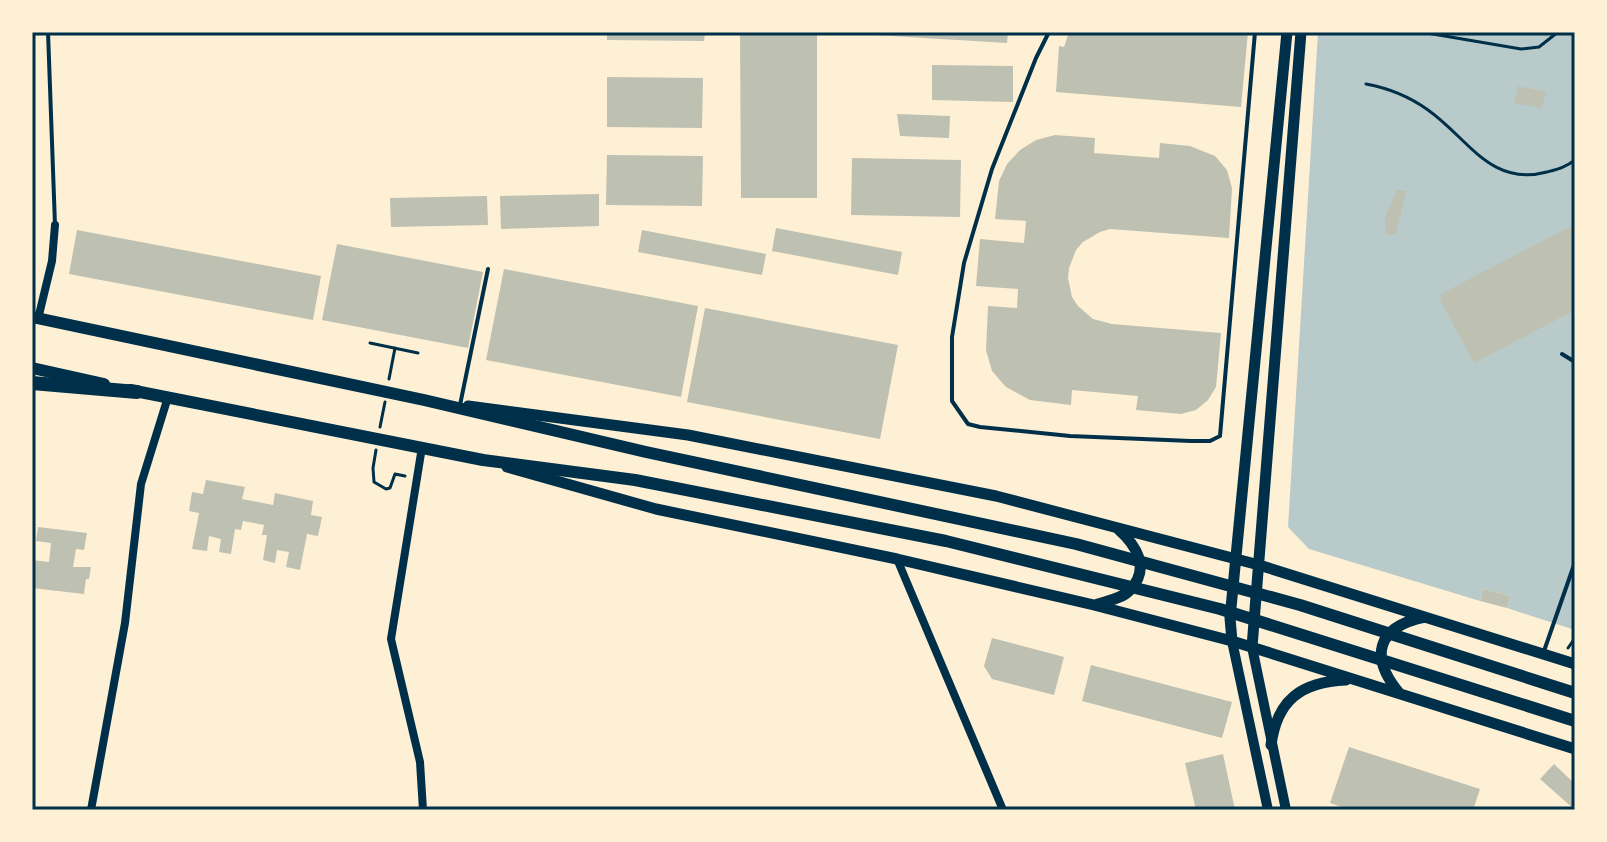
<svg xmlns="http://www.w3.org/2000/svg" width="1607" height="842" font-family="Jost,sans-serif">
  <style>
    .green { fill: #b9caca }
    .building { fill: #bec0b2 }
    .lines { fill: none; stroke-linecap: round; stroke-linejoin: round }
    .path { stroke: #003049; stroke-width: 3 }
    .service { stroke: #003049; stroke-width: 4 }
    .minor { stroke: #003049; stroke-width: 8 }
    .tertiary { stroke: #003049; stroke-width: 10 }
    .secondary { stroke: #003049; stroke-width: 11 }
    .primary { stroke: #003049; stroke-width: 12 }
    .motorway { stroke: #003049; stroke-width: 14 }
    .neatline { fill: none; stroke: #003049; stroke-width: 3 }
  </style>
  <rect width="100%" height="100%" fill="#fdf0d5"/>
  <path class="green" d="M1318,32H1575V630L1507,608L1510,596L1483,589L1480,601L1309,549L1288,527Z"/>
  <path class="building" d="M607,32H705L704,41L607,40Z
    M740,32H817V198H741Z
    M875,32H1008L1007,43L875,35Z
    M1069,32H1248L1241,107L1056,92L1059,46L1064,47Z
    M932,65L1013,66V102L932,100Z
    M607,77L703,78L702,128L607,127Z
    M1518,86L1546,92L1542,108L1514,103Z
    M897,114L950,116L949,138L900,136Z
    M1055,135L1095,138L1094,153L1159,158L1160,143L1190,146L1215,156L1227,170L1232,188L1229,238L1110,229L1100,232L1083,242L1076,250L1069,268L1068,278L1072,297L1078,306L1093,319L1112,324L1221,333L1216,387L1208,400L1196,410L1181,414L1136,410L1138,396L1072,390L1071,405L1030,400L1006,387L992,371L986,350L988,306L1017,308L1018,289L976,286L980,239L1024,243L1026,221L995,219L999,181L1007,164L1020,150L1036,140Z
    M607,155L703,156L702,206L606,205Z
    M852,158L961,160L960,217L851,215Z
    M1397,190L1406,191L1396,234H1386L1385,217Z
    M599,194V226L501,229L500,196Z
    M487,196L488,225L391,227L390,198Z
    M1575,224V310L1474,363L1440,300L1441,294Z
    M776,228L902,252L898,275L772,251Z
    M77,230L321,276L313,320L69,274Z
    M642,230L766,254L762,275L638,252Z
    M337,244L483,272L468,348L322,320Z
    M504,269L698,306L681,397L486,360Z
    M705,308L898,345L880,439L687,402Z
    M206,480L245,487L242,499L273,505L275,493L313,501L311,515L322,517L318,536L307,534L300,570L286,567L289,552L277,550L275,563L263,560L267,535H262L264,525L254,523L243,521L241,530L235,529L231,554L219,552L221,539L209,536L207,551L192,549L199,513L189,511L192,492L203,494Z
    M38,527L87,533L84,550L76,549L73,567H91L89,579H86L84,594L32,588V560L49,562L51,543L36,541Z
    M1483,589L1510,596L1507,608L1480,601Z
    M992,638L1064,657L1054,695L992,679L984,666Z
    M1091,665L1232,702L1222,738L1082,701Z
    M1349,747L1480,789L1473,810H1351L1330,803Z
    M1223,754L1235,810H1196L1185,763Z
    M1554,764L1575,784V810L1540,779Z"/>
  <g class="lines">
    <path class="path" d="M1421,32L1521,49L1539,47L1558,32
      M1366,84C1388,88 1410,97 1428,110C1468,138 1490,187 1547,172C1558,169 1566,167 1575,160
      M370,343L418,353
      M389,379L395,348
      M380,427L385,402
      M376,450L373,468L374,482L386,489L390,488L395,474L405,476
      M1568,648L1575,638"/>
    <path class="service" d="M48,32L55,225
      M1049,32L1036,58L992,169L964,263L952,337V401L968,424L980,427L1070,436L1191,441H1210L1220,436L1255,32
      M1562,354L1575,362
      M460,405L488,269
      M1544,651L1575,562"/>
    <path class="minor" d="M38,319L52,261L55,225
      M422,447L391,639L420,762L423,810
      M897,559L1003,810
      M91,810L125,623L141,484L168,397"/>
    <path class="tertiary" d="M1232,641L1268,810
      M1252,647L1286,810"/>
    <path class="secondary" d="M468,406L688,435L996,496L1259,565L1575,664
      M507,467L656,509L897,559L1094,605L1232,641L1575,749
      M1095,605C1106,601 1122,599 1130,590C1151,568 1136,545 1118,529
      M1232,641L1230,618L1287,32
      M1252,647L1301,32
      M1400,694C1369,657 1376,627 1425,617
      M1271,745C1277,700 1301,682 1346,680"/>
    <path class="primary" d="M32,317L424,400L646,452L1076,544L1300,605L1575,693
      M32,368L104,384
      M130,390L483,460L635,480L946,541L1220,609L1575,721"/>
    <path class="motorway" d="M32,383L137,392"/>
  </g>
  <rect width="1607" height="842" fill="none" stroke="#fdf0d5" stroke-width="68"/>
  <rect x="34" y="34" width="1539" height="774" class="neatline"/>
</svg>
